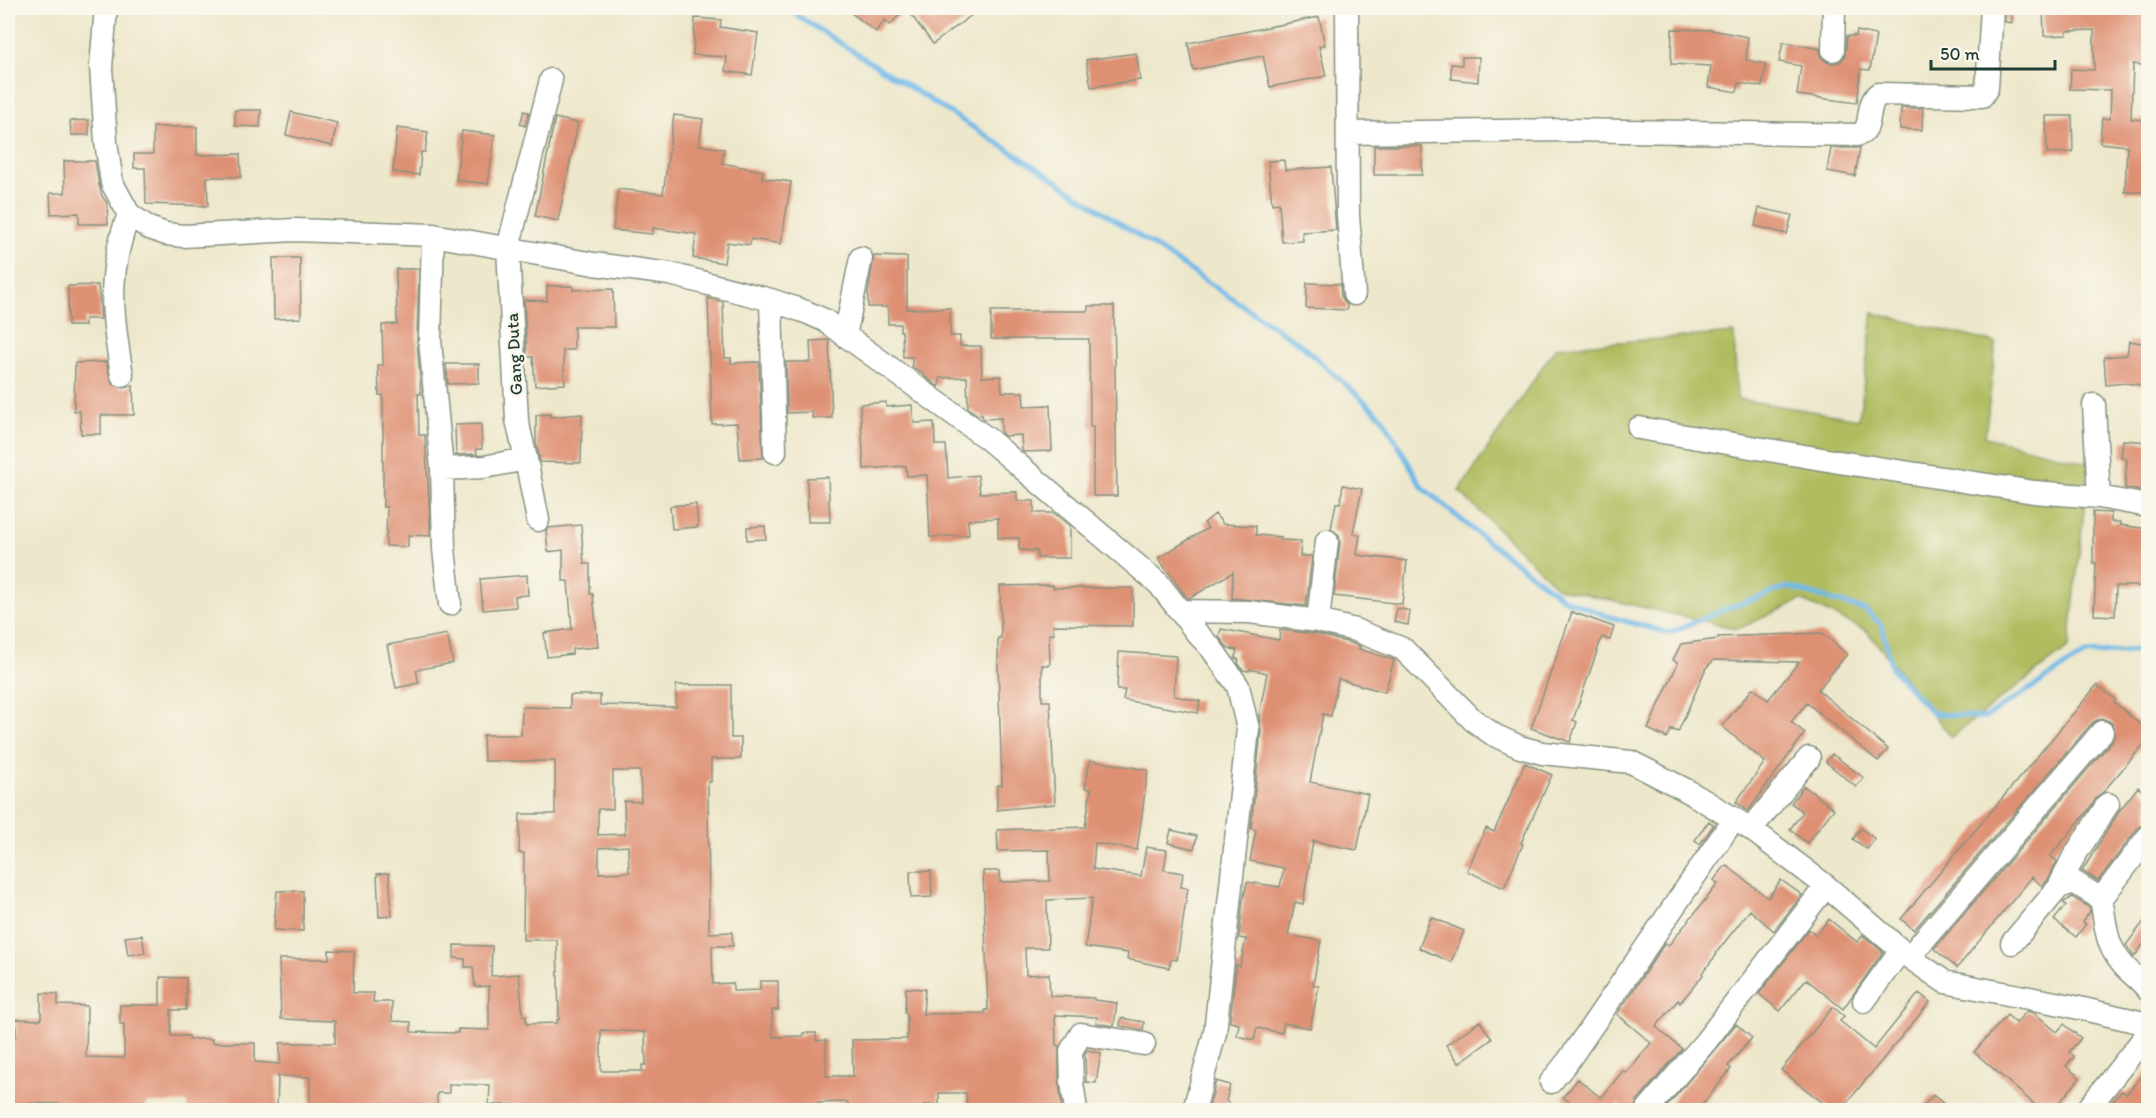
<svg xmlns="http://www.w3.org/2000/svg" width="2156" height="1118" font-family="Itim,sans-serif">
  <style>
    .green { fill: #b0bc5e; stroke: #687c49; stroke-width: 1.5 }
    .lines { fill: none; stroke-linecap: round; stroke-linejoin: round }
    .stream { stroke: #70b9e8; stroke-width: 5 }
    .building { fill: #de9073; fill-rule: evenodd }
    .minor-casing { stroke: #869280; stroke-width: 25 }
    .minor { stroke: #fff; stroke-width: 22 }
    .labels { text-anchor: middle; dominant-baseline: central; stroke-width: 5; stroke-linejoin: round; paint-order: stroke }
    .street-label { font-size: 18px; fill: #1f3d34; stroke: #fbf7ec }
  </style>
  <rect width="100%" height="100%" fill="#fbf7ec"/>
  <filter id="ink" filterUnits="userSpaceOnUse"><feTurbulence type="fractalNoise" baseFrequency=".0167" numOctaves="2"/><feDisplacementMap in="SourceGraphic" scale="12" xChannelSelector="R" yChannelSelector="G"/><feConvolveMatrix kernelMatrix="1 2 1 2 8 2 1 2 1" color-interpolation-filters="sRGB"/></filter>
  <filter id="wash" filterUnits="userSpaceOnUse"><feTurbulence type="fractalNoise" baseFrequency=".008" numOctaves="4" result="noise"/><feDisplacementMap in="SourceGraphic" scale="24" xChannelSelector="R" yChannelSelector="G"/><feGaussianBlur stdDeviation="1.35" result="paint"/><feColorMatrix in="noise" values="0 0 0 0 0 0 0 0 0 0 0 0 0 0 0 0 0 1.4 0 .05"/><feComposite in="paint" operator="in"/></filter>
  <g filter="url(#wash)">
    <rect width="100%" height="100%" fill="#ede7cb"/>
    <path class="green" d="M1873,313L1996,343L1985,437L2089,463L2069,647L1951,737L1867,631L1801,600L1738,629L1558,588L1459,491L1556,347L1734,333L1737,399L1859,419Z"/>
    <g class="lines">
      <path class="stream" d="M785,8L1039,169L1300,344L1383,418L1422,487L1483,538L1564,599L1607,616L1669,633L1728,608L1788,587L1865,610L1882,625L1892,669L1932,713L1984,718L2085,654L2141,650L2148,655"/>
    </g>
    <g id="blocks">
      <path class="building" d="M845,8H981L933,44L906,8L890,25L885,20L876,32Z
        M2005,8H2012V23L2005,22Z
        M2043,8H2119V11L2148,15V66L2133,64L2131,119L2148,120V192H2125L2127,146L2100,143L2102,118L2110,119L2111,90L2070,89L2071,69L2094,70V30L2067,31V35L2044,36Z
        M1319,17L1325,45L1319,46L1326,76L1270,87L1263,56L1193,70L1188,43Z
        M695,18L721,20L720,27L758,33L752,75L725,71L727,57L693,55Z
        M1672,29L1712,30L1748,37L1746,60L1766,64L1762,87L1739,83L1737,92L1708,87L1711,66L1671,64Z
        M1857,31L1876,35L1870,70L1861,69L1857,103L1797,95L1801,66L1779,62L1783,42L1820,49L1821,57L1827,62L1833,63L1840,62L1845,56L1847,36H1856Z
        M1136,53L1140,80L1091,87L1086,60Z
        M1462,57H1479L1478,82L1451,79V64L1462,65Z
        M1901,108H1923L1922,130L1900,129Z
        M235,110H261L260,127L235,126Z
        M524,111L529,112L525,126L520,124Z
        M291,112L337,123L332,146L286,135Z
        M674,115L703,119L699,145L724,149L722,163L763,171L762,178L791,182L781,244L751,239L750,245L727,242L724,263L693,258L696,234L653,228L652,234L613,230L618,189L663,194Z
        M2046,116H2072L2073,152L2047,153Z
        M555,118L578,123L558,221L535,216Z
        M89,120V135H71L70,121Z
        M153,127H197V155L240,154L241,177H207L208,206L146,204L145,168H134V154H153Z
        M397,128L428,132L425,152H421L419,175L393,172Z
        M462,131L495,135L488,184L456,180Z
        M1374,146H1422V175H1374Z
        M1831,148H1860L1855,176L1827,171Z
        M1284,160L1285,170L1331,167L1336,230L1302,232L1303,241L1282,242L1279,203L1272,204L1268,161Z
        M64,161H95L99,185L102,196L107,203L108,224H79V213L51,214L50,193H65Z
        M1759,208L1792,215L1787,234L1755,226Z
        M874,256L907,257V309L950,308V336H960V346H981L982,377L1001,376L1002,392H1023L1024,406L1050,405L1052,451L1024,452L1022,450L1021,435L1005,436L1001,433V418L983,419L982,415H978L968,408L967,377L940,378L939,387L923,375V373L912,367V357H903L902,331H900V324H888V307H868V293Z
        M273,258H300L301,318L274,319Z
        M396,269H419L417,340L421,394H418L419,435H425L430,516V536L408,535V547L386,546L387,507H383V395H379L378,365H383L382,325L397,324Z
        M1307,283L1340,284L1341,296L1347,305V310L1306,308Z
        M98,285L101,319H85V326H68V286Z
        M547,286H573V290L613,289L614,327H574V350H563L565,384L535,386L533,357H527L524,300L547,301Z
        M708,298L723,302L725,358H731V363L759,362L763,458L740,459L737,423L712,424Z
        M1088,306H1114L1117,496H1093V427H1090L1089,339H991V311H1088Z
        M829,340L832,418H812V412L787,413L786,362H811L810,341Z
        M2129,341L2148,344V386L2125,383L2106,385L2104,357L2127,355Z
        M106,362L112,384L124,388L133,385L134,415H101V434H81L80,411H74L75,363Z
        M446,364H479V383L448,384Z
        M886,402V407L912,405L914,423L934,422L935,445H946L948,478L978,475L980,493L1017,492V501H1034V513H1054L1070,526V558H1037V551L1019,550V538H998V518L968,520L969,535L930,537L927,475L907,476L906,466L864,469L860,404Z
        M550,414V417L582,414L581,463L540,462L536,442V415Z
        M481,424L482,449H476L477,454L456,455L455,425Z
        M2123,440L2148,442V473L2146,492L2125,488L2127,458L2121,457Z
        M828,477L830,522H808L807,478Z
        M1343,485L1362,489L1353,533L1360,535L1357,555L1407,561L1402,604L1334,596L1340,542L1339,535L1331,529L1336,503H1340Z
        M696,504L698,527L672,529L670,506Z
        M2093,512L2111,513V522H2120V525L2148,529L2145,551V586H2116L2115,616L2094,615L2096,563H2093Z
        M1215,514L1223,524L1256,526V535L1281,537V540L1301,541L1300,556H1312L1306,606L1232,598L1233,572L1190,598H1187L1158,558L1208,528L1204,523Z
        M581,525L584,564H590V594H593L598,647L572,649V654L547,657L544,633L572,629L568,581H563V550L548,552L546,530L548,528Z
        M765,526L766,539L747,540V527Z
        M527,575L528,595L515,596L516,607L483,610L480,579Z
        M1053,585V588H1133V626L1053,625L1054,634H1049L1050,665H1042V701H1050L1055,804L997,810V785H1002L998,665V638H1001L1000,586Z
        M1397,608L1410,611L1408,625L1394,622Z
        M1572,612L1614,627L1610,640L1602,637L1573,720L1577,722L1570,742L1531,728Z
        M1221,629L1279,640L1280,630L1316,634L1354,644L1360,646L1359,649L1394,660L1385,692L1338,679L1331,716L1323,714L1310,782L1368,794L1357,850L1313,841L1303,904L1295,902L1288,935L1321,941L1313,985L1319,986L1310,1028L1284,1023L1282,1033L1257,1028L1254,1040L1237,1036L1239,1024L1230,1022L1236,965L1240,966L1246,939L1239,938L1243,900L1247,882L1280,887L1284,868L1250,861L1256,830L1251,829L1261,730L1259,716L1267,673L1250,669L1249,671L1243,670L1238,663L1239,660L1235,658L1237,650L1228,648L1219,637Z
        M1822,633L1847,654L1818,690L1888,749L1878,761L1807,703L1791,722L1805,733L1748,811L1736,802L1765,762L1722,726L1753,688L1768,700L1799,662L1714,660L1706,668L1678,732L1671,729L1667,738L1648,729L1678,663L1673,660L1681,644L1718,639V637Z
        M447,634L453,663L416,670L419,683L396,688L387,645Z
        M1119,652L1176,656L1174,696L1200,701L1198,713L1123,700L1125,690H1117Z
        M676,685H731V738H741V759H711V782H708L709,933L732,932L733,946H712L713,984L733,983V991L760,990V981H778V1010H772L773,1037L803,1036V1033H816V1041L826,1040V1076H853L852,1040L907,1039V1014L905,1013L906,988L925,989L923,1014L985,1013V1010H988L983,871H1000V882L1050,881L1049,850L998,851L997,830L1085,827L1091,789L1085,788L1090,760L1148,770L1137,850L1095,843L1093,869L1141,876L1146,847L1167,850L1164,870L1183,873L1181,887L1188,888L1177,960L1171,959L1169,968L1127,959L1128,953L1085,947L1092,898L1047,900L1048,948H1025L1026,975L1049,974L1050,996L1094,998V1000L1117,1003L1114,1026L1096,1023L1097,1017L1055,1015L1056,1045L1059,1046V1082L1062,1110H967L966,1093H939V1105H923V1110H848V1102L817,1103V1110H709L708,1108H671V1110H516V1105H489L490,1085L449,1084V1093H437V1110L323,1109V1103H310V1077L278,1076L277,1110H187V1103H146V1110H60V1104L22,1103V1110H8V1036H16V1019L41,1020V993L58,994V1005L87,1006L86,1057L124,1058V1024H120V1005H160V977L186,978V1010H171V1036H189V1039H212V1043H255V1062L280,1064V1043H335V1021L281,1019L279,959H329V950L354,951L353,993H374L373,1002H392V1021L411,1022V1032L458,1033V1029L489,1030V986L475,987L473,967H465V959L454,958V945L492,946L491,976L519,974L523,1016H526V1024L557,1023V1020H559L557,940H523L524,853H519L520,814H555V761H484L483,735H521L522,707L570,708V695H600V705L676,707ZM613,771H640L641,802L624,801L625,834L598,835V809H613ZM628,846L629,872L599,873V848ZM601,1030L645,1032L646,1065H642V1071H601Z
        M2097,685L2116,700L2114,702L2148,731V739L2104,791L2097,797L2087,812L2050,856L2057,861L2048,880L2042,886L2032,877L1957,968L1934,949L2112,741L2115,734L2114,727L2111,722L2104,719L2097,720L2092,723L1914,930L1901,919Z
        M1832,754L1864,778L1856,787L1826,762Z
        M1525,763L1552,775L1521,843L1523,844L1504,888L1467,871L1486,828L1494,832Z
        M1804,786L1834,809L1807,843L1790,829L1803,812L1791,803Z
        M2138,787L2148,796V824L2142,825L2137,829L2098,881L2082,871L2120,810Z
        M1709,821L1714,825L1700,844L1695,840Z
        M1861,828L1875,839L1867,849L1853,839Z
        M1171,830L1197,836L1194,849L1168,843Z
        M1726,865L1768,898L1781,880L1802,895L1774,931L1750,910L1716,953L1717,954L1702,973L1703,975L1680,1003L1678,1000L1656,1027L1682,1049L1637,1101L1634,1110H1627L1619,1104L1615,1109L1616,1110H1579L1563,1097L1578,1079L1601,1098L1623,1071L1626,1073L1651,1043L1617,1014L1665,943L1668,946L1718,884L1714,880Z
        M910,871H931L932,897L911,898Z
        M389,873L392,916L379,917L377,874Z
        M277,891H303V931L274,930Z
        M2072,897L2089,907L2090,912L2082,922L2086,924L2076,937L2054,920L2066,905L2063,903Z
        M2148,916V938L2134,957L2126,945Z
        M1431,917L1464,931L1451,962L1419,948Z
        M1829,919L1857,942L1863,935L1883,952L1843,1009L1806,979L1780,1011L1759,994L1809,929L1816,935Z
        M142,935L145,953L128,955L125,937Z
        M1919,993L1930,1002L1841,1110H1832L1781,1070L1833,1007L1844,1016L1840,1021L1874,1049Z
        M2027,1011L2034,1013L2057,1032L2064,1024L2081,1038L2069,1052L2074,1057L2066,1066L2080,1078L2053,1110H2041L1974,1052L2007,1015L2016,1023Z
        M1121,1018L1144,1022L1143,1030L1120,1026Z
        M1480,1021L1492,1039L1459,1063L1446,1045Z
        M1736,1024L1752,1038L1728,1066L1731,1069L1698,1110H1664Z
        M1087,1050L1101,1053L1096,1083L1086,1082V1083L1085,1054Z
        M2148,1070V1110H2105L2122,1091L2126,1094Z
        M1216,1081L1230,1085L1226,1101L1238,1110H1208Z
        M1933,1095L1951,1110H1920Z"/>
    </g>
  </g>
  <g filter="url(#ink)">
    <use href="#blocks" fill-opacity="0" stroke="#869280" stroke-width="1.5"/>
    <g class="lines">
      <g class="minor-casing">
        <path id="minor" d="M106,8L101,67L106,142L112,183L129,214L149,228L166,234L183,236L295,230L433,235L594,264L670,274L771,300L806,312L824,320L988,439L1159,584L1197,633L1212,649L1238,686L1248,729L1215,1033L1194,1110
          M1347,8L1348,215L1354,294
          M1833,50L1834,8
          M1348,133L1568,130L1857,135C1875,130 1864,107 1878,94L1982,96L1987,88L1992,8
          M433,235L430,340L442,469L444,549L450,604
          M771,300L775,452
          M845,336L861,258
          M122,375C112,313 106,275 129,214
          M2094,405L2099,497
          M1639,428L1839,462L2034,492L2099,497L2148,506
          M526,459L517,420L508,248L551,80
          M442,469L484,467L526,459L538,520
          M1181,611L1249,612L1318,621L1355,630L1403,649L1473,720L1494,735L1520,747L1542,753L1631,762L1686,790L1751,829L1826,886L1909,957L1945,982L2066,1005L2148,1024
          M1318,621L1327,541
          M1751,829L1809,758
          M2059,887L2074,882L2101,899C2107,927 2104,943 2124,966C2132,975 2142,981 2148,990
          M2101,899L2148,837
          M2012,943L2059,887L2073,858L2108,804
          M1909,957L2102,732
          M1864,1001L1901,950
          M1551,1082L1568,1061L1734,819
          M1076,1110L1072,1082L1071,1051L1081,1034L1144,1044
          M1647,1110L1706,1041L1826,886
          M2087,1110L2148,1033"/>
      </g>
      <use href="#minor" class="minor"/>
    </g>
  </g>
  <g class="labels">
    <g class="street-label">
      <text transform="translate(514 354) rotate(-93)">Gang Duta</text>
    </g>
  </g>
  <rect width="2156" height="1118" fill="none" stroke="#fbf7ec" stroke-width="30"/>
  <path d="M1931 60v9h124v-9" fill="none" stroke="#1f3d34" stroke-width="3"/>
  <text x="1940" y="60" font-size="18" fill="#1f3d34" stroke="#fbf7ec" stroke-width="4.5" paint-order="stroke">50 m</text>
</svg>
